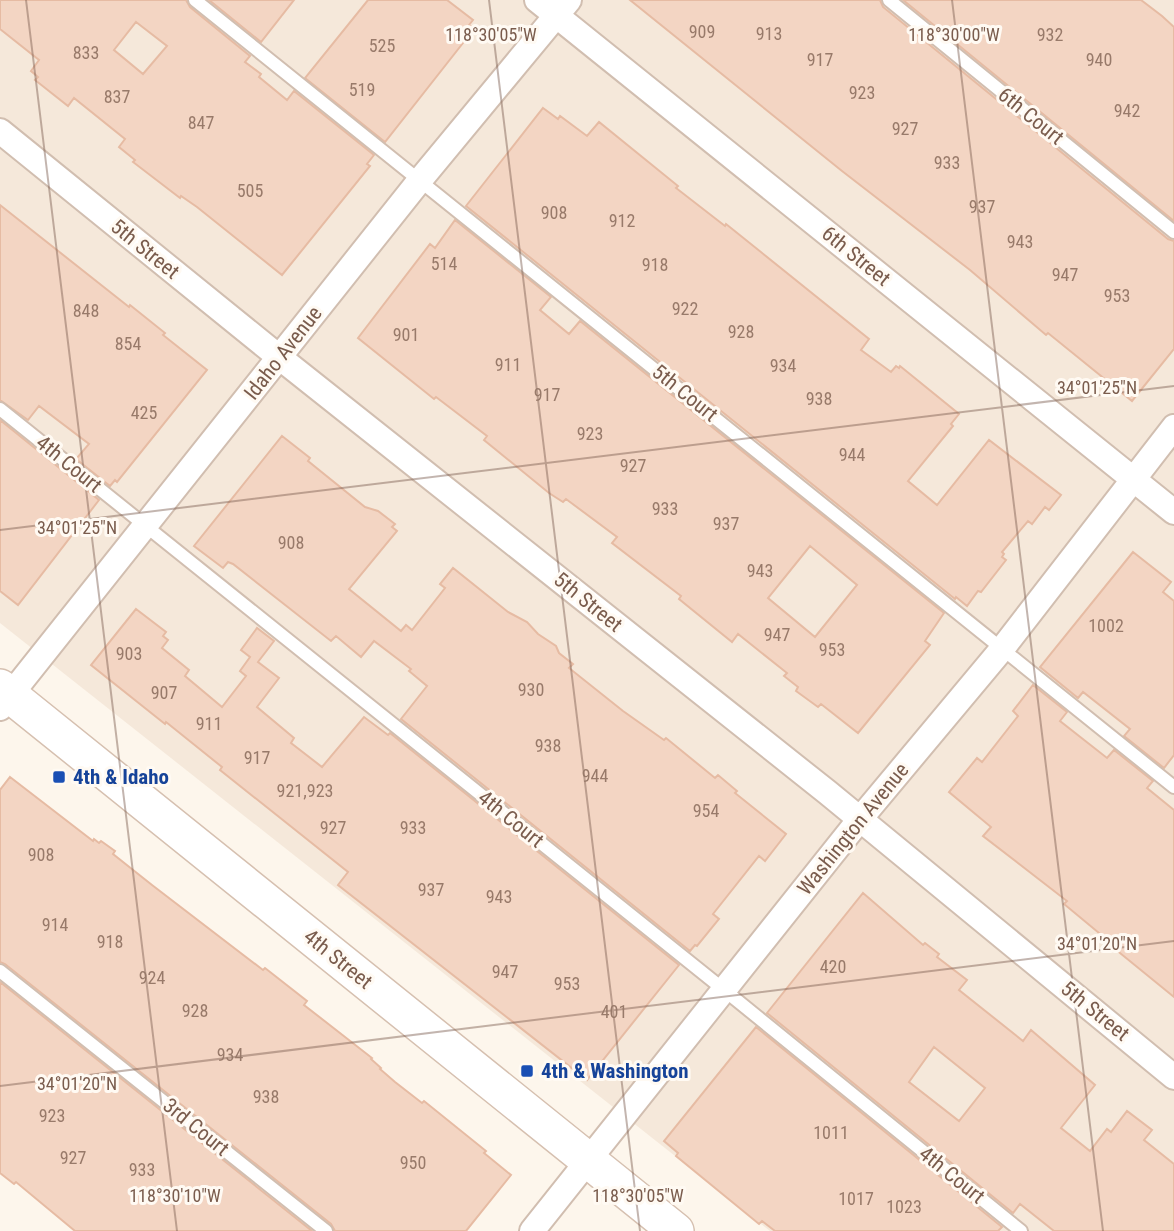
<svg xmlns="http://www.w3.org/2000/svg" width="1174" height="1231" font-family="'Roboto Condensed',sans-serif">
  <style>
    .residential { fill: #f5e8da }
    .building { fill: #f3d5c3; stroke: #e6bba3; stroke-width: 2; fill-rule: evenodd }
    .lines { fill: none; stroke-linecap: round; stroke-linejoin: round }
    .lane-casing { stroke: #d1beb0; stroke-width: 16 }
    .street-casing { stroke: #d1beb0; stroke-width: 28 }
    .secondary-casing { stroke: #d6c0b0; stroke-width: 38 }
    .lane { stroke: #fff; stroke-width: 12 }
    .street { stroke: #fff; stroke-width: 24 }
    .secondary { stroke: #fff; stroke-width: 35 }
    .ticks { fill: none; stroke: #7a5c4d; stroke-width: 2; stroke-opacity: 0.45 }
    .transit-dot { fill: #1a4fb4; stroke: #fffaf3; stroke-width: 2.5 }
    .labels { text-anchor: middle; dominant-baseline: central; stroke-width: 6; stroke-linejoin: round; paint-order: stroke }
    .number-label { font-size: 18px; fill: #987a6a }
    .street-label { font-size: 21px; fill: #7a5c4d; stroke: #fffaf3 }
    .transit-label { font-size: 21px; font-weight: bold; fill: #164399; stroke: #fffaf3; text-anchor: start }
    .ticks-label { font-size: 18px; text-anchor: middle; fill: #7a5c4d; stroke: #fffaf3; stroke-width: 6; stroke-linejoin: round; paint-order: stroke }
  </style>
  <rect width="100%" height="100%" fill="#fdf6ec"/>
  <path class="residential" d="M0,0H1174V1231H770L0,623Z"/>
  <path class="building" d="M0,0H186L190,7L250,56L245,62L261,74L259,77L287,100L294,91L374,155L367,164L370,166L282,275L197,207L181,196L180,198L133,162L135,160L119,147L125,139L74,98L68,106L35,80L38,77L31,71L39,60L0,29ZM136,22L167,46L143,74L114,50Z
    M209,0H294L261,42Z
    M368,0H447L473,20L469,25L474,29L385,142L305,78Z
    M630,0H880L883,7L1168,239L1174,241V349L1132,401L1048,333L1046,335L970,270L842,171Z
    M903,0H1141L1162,16L1174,27V221Z
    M543,108L558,119L560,116L587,136L599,122L678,186L676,188L725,226L726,224L869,339L861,350L891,372L896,366L899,368L900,366L959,414L951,424L953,426L908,481L937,505L989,440L1061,495L1049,510L1045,507L1032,524L1028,521L1002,552L1004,554L1002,557L1006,560L981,592L978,591L967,606L956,597L955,599L466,206Z
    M0,205L129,307L130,305L165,333L163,335L207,370L117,482L115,480L110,486L76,459L89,444L39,406L28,420L0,400Z
    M455,220L551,297L540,310L569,334L580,321L944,613L925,641L930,645L858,733L821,704L818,707L796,691L798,687L784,676L787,673L738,634L732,642L679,599L681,596L612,543L617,537L566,499L563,502L549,493L484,440L487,436L436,397L434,399L358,338L430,244L435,248ZM810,546L857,585L815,637L768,598Z
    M0,420L99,500L18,605L0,591Z
    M282,436L310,458L308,461L365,507L378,511L395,524L392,527L397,531L349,589L401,631L406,625L412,630L445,588L440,584L453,568L508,612L527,622L538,634L556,646L559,653L573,664L569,668L623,711L664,740L666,738L715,778L718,775L737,791L735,793L786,834L765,861L759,856L713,914L719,919L697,946L695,945L690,951L401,719L427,686L409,671L411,669L374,641L361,657L336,636L331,641L233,564L228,562L223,568L194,546Z
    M1133,552L1171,582L1163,592L1174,601V755L1164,768L1124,736L1130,729L1083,692L1078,698L1040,667Z
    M136,609L166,632L163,636L168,640L162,648L189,670L185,676L222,707L246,676L240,671L250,657L241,650L257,628L274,641L258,662L279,678L257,707L294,738L291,743L322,767L364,717L388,735L390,733L679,965L587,1080L338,885L348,872L220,770L222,767L166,722L165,724L91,665Z
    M1033,685L1067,712L1060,721L1107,758L1114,750L1153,781L1147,788L1174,810V997L1104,940L1105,938L1064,904L1067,901L983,836L991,827L949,792L977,758L982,762L1018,716L1013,711Z
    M10,777L93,841L94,839L99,843L101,841L115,851L113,854L152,885L263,970L265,968L307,1001L304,1005L372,1058L371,1059L381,1068L380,1069L395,1082L422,1103L424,1101L486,1151L484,1153L511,1175L466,1231H335L331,1224L5,964L0,962V790Z
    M863,893L923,945L925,943L939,954L937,957L967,980L959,990L1023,1041L1031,1030L1095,1085L1061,1128L1090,1151L1107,1129L1111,1132L1127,1111L1152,1130L1144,1140L1174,1164V1231H1054L1020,1204L1013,1213L767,1013ZM934,1047L985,1088L959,1121L909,1082Z
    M0,982L312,1231H75L16,1182L14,1184L0,1173Z
    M756,1027L1002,1227L998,1231H775L762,1221L759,1224L676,1156L678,1153L664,1141Z"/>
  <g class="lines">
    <g class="lane-casing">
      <path id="lane" d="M195,0L1174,787
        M889,0L1174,232
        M0,409L723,989L1021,1231
        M0,971L326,1231"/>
    </g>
    <g class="street-casing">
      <path id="street" d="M537,0L1174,512
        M0,131L279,357L827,792L1174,1077
        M0,708L420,180L569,0
        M532,1231L860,819L1002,649L1174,427"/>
    </g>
    <g class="secondary-casing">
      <path id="secondary" d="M0,687L676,1231"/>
    </g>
    <use href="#lane" class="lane"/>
    <use href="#street" class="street"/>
    <use href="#secondary" class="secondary"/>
  </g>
  <path class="ticks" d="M26,0L177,1231M489,0L640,1231M952,0L1103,1231M0,530L1174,386M0,1086L1174,941"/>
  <g class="transit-dot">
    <rect x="52" y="770" width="14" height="14" rx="3.5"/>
    <rect x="520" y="1064" width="14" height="14" rx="3.5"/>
  </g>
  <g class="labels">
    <g class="number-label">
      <text x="702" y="31">909</text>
      <text x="769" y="33">913</text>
      <text x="1050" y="34">932</text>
      <text x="382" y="45">525</text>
      <text x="86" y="52">833</text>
      <text x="820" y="59">917</text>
      <text x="1099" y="59">940</text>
      <text x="362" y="89">519</text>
      <text x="862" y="92">923</text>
      <text x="117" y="96">837</text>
      <text x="1127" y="110">942</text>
      <text x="201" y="122">847</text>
      <text x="905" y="128">927</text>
      <text x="947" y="162">933</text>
      <text x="250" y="190">505</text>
      <text x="982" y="206">937</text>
      <text x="554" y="212">908</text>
      <text x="622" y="220">912</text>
      <text x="1020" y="241">943</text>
      <text x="444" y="263">514</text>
      <text x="655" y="264">918</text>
      <text x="1065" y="274">947</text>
      <text x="1117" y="295">953</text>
      <text x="685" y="308">922</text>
      <text x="86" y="310">848</text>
      <text x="741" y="331">928</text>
      <text x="406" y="334">901</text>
      <text x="128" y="343">854</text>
      <text x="508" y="364">911</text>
      <text x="783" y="365">934</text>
      <text x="547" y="394">917</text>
      <text x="819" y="398">938</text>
      <text x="144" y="412">425</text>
      <text x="590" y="433">923</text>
      <text x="852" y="454">944</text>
      <text x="633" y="465">927</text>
      <text x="665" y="508">933</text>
      <text x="726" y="523">937</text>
      <text x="291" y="542">908</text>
      <text x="760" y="570">943</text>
      <text x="1106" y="625">1002</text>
      <text x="777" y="634">947</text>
      <text x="832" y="649">953</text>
      <text x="129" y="653">903</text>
      <text x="531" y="689">930</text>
      <text x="164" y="692">907</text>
      <text x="209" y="723">911</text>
      <text x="548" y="745">938</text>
      <text x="257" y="757">917</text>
      <text x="595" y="775">944</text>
      <text x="305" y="790">921,923</text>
      <text x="706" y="810">954</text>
      <text x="333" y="827">927</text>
      <text x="413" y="827">933</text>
      <text x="41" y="854">908</text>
      <text x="431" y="889">937</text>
      <text x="499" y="896">943</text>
      <text x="55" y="924">914</text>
      <text x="110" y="941">918</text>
      <text x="833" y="966">420</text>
      <text x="505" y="971">947</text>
      <text x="152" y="977">924</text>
      <text x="567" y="983">953</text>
      <text x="195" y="1010">928</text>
      <text x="614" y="1011">401</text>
      <text x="230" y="1054">934</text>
      <text x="266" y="1096">938</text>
      <text x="52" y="1115">923</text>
      <text x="831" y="1132">1011</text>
      <text x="73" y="1157">927</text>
      <text x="413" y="1162">950</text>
      <text x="142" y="1169">933</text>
      <text x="856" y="1198">1017</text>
      <text x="904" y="1206">1023</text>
    </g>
    <g class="street-label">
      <text transform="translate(1031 116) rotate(39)">6th Court</text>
      <text transform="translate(145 249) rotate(39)">5th Street</text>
      <text transform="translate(856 256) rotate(39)">6th Street</text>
      <text transform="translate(283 353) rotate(-52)">Idaho Avenue</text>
      <text transform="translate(685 393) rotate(39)">5th Court</text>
      <text transform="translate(69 464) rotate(39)">4th Court</text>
      <text transform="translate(588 602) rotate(39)">5th Street</text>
      <text transform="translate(511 819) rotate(39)">4th Court</text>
      <text transform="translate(853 829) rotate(-51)">Washington Avenue</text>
      <text transform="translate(338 959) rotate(39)">4th Street</text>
      <text transform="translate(1095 1011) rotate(39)">5th Street</text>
      <text transform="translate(196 1127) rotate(39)">3rd Court</text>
      <text transform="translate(952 1175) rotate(39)">4th Court</text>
    </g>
    <g class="transit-label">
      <text x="73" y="777">4th &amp; Idaho</text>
      <text x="541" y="1071">4th &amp; Washington</text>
    </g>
  </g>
  <g class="ticks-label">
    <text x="491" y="41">118°30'05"W</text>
    <text x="954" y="41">118°30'00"W</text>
    <text x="1097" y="394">34°01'25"N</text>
    <text x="77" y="534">34°01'25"N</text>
    <text x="1097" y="950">34°01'20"N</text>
    <text x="77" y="1090">34°01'20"N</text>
    <text x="175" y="1202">118°30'10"W</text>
    <text x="638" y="1202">118°30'05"W</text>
  </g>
</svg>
